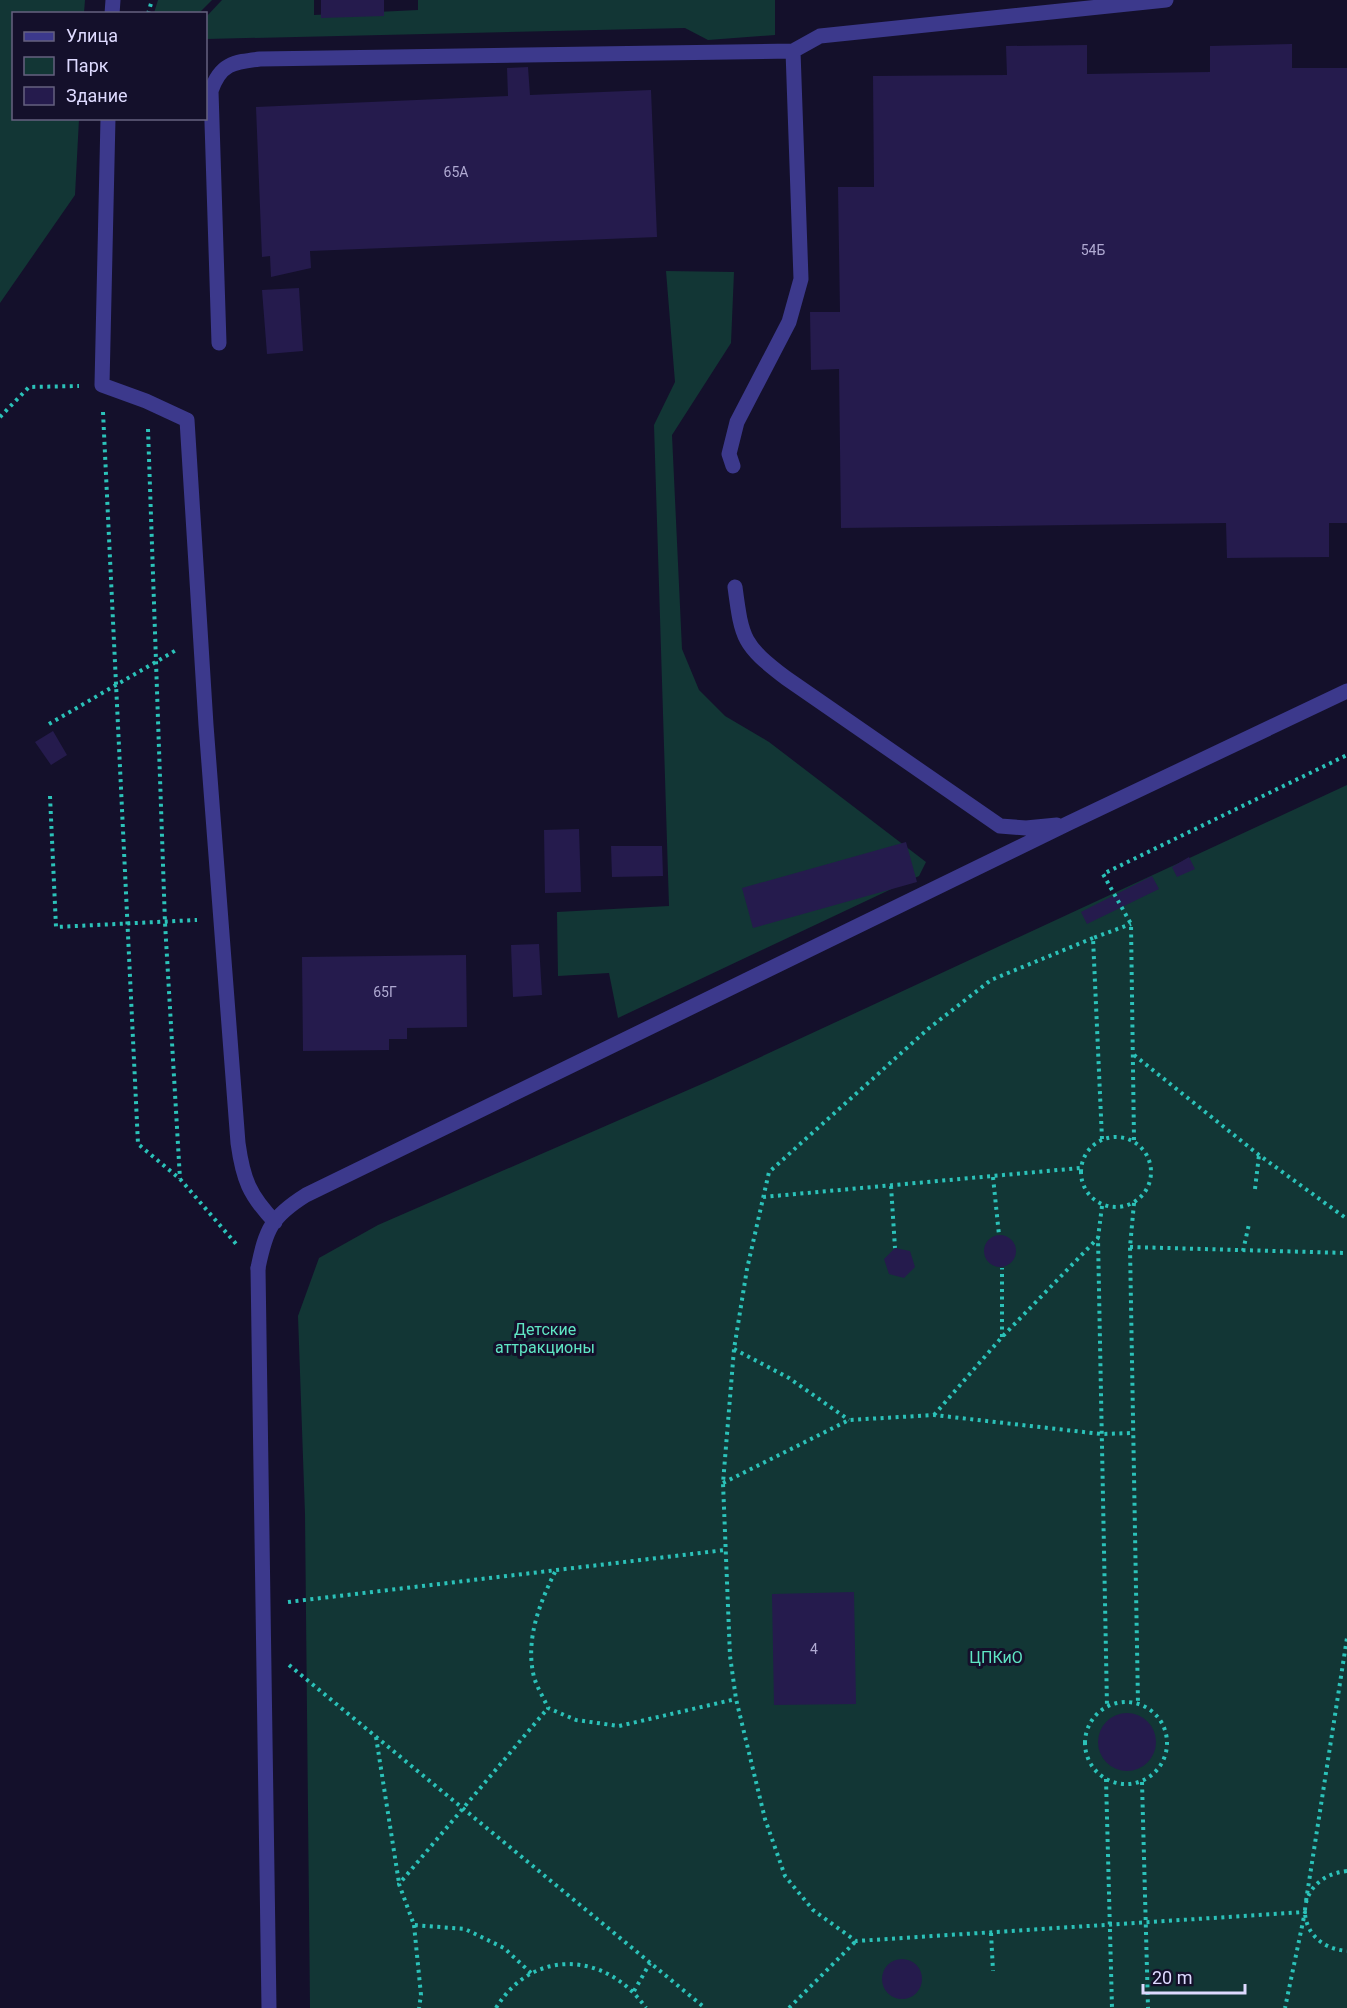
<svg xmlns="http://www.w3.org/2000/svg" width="1347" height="2008" font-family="Roboto,sans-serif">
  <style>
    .green { fill: #123635 }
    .building { fill: #251b4d }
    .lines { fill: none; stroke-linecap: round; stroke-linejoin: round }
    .path { stroke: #2bc2b9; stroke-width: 4; stroke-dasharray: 3 4.5; stroke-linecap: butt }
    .lane { stroke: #3c398c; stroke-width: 15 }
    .street { stroke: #3c398c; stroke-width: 15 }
    .labels { text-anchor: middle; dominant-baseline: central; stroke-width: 6; stroke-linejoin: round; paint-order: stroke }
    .number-label { font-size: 14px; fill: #b0aad2 }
    .park-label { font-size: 16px; fill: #5fe6c4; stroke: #14102b }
  </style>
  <rect width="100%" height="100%" fill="#14102b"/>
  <path class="green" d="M0,0H85L84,13L14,14V118L79,119L75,195L0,303Z
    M158,0H212L199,13H154Z
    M222,0H314V15L418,10V0H775V35L708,40L685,28L206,39V17Z
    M666,271L734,272L731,343L672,435L682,649L699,690L725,716L769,742L926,862L919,876L618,1018L609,973L558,976L557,912L669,906L654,425L675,382Z
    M1347,785V2008H310L305,1514L298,1316L319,1258L378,1225L711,1080Z"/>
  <path class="building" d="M321,0H384V16L321,18Z
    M1292,44V68H1347V523H1329V557L1227,558L1226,523L841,528L839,369L811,370L810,312H840L838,187H874L873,76L1007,75L1006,46L1087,45V74L1210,72V46Z
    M528,67L530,95L651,90L657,237L310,251L311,268L271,277L270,256L262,257L256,107L508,96L507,68Z
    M299,288L303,351L267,354L262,290Z
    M53,731L67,755L51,765L35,742Z
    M579,829L581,892L545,893L544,830Z
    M906,842L917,882L753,928L742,888Z
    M611,846H662L663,876L612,877Z
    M1189,857L1195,869L1177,877L1172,867Z
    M1152,876L1159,889L1087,924L1081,912Z
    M539,944L542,995L513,997L511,945Z
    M466,955L467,1027L407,1028V1039H389V1050L303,1051L302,957Z
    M984 1251a16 16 0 1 1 32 0a16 16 0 1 1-32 0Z
    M895,1248L910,1251L915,1267L904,1278L889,1274L884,1259Z
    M854,1592L856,1704L774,1705L772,1594Z
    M1098 1742a29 29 0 1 1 58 0a29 29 0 1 1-58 0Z
    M882 1979a20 20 0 1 1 40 0a20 20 0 1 1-40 0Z"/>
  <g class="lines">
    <path class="path" d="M148,14L152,0
      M103,412L138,1144L180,1179L237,1245
      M0,417L29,387L79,386
      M148,429L165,923L180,1179
      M49,724L178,649
      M50,796L56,927L197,920
      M1093,938L991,980L928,1029L769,1172L747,1269L734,1349L723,1483L730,1656L736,1699L765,1819L785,1876L813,1910L856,1941L1305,1912L1285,2008
      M1134,1055L1259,1155L1347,1219
      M1081 1172a35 35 0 1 1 70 0a35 35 0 1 1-70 0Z
      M1102,1139L1093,938L1131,924
      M1134,1140L1131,924L1103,874L1347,755
      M993,1177L999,1235
      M891,1186L895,1248
      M1255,1189L1259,1155
      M763,1197L1080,1168
      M1134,1203L1130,1247L1138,1703
      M1102,1206L1098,1238L1107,1706
      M1130,1247L1347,1253
      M1243,1251L1249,1224
      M1002,1337V1268
      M734,1349L789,1378L849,1420
      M934,1415L1002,1337L1098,1238
      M723,1483L849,1420L934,1415L1101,1434L1132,1433
      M555,1572C539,1604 525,1641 534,1677C537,1688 544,1698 548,1708L576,1720L619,1726L736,1699
      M288,1602L725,1550
      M289,1665L705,2008
      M1085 1743a41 41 0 1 1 82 0a41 41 0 1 1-82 0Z
      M376,1737L399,1883
      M1106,1779L1112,2008
      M1142,1782L1148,2008
      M1347,1871C1291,1877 1291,1946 1347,1951
      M1306,1901L1347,1638
      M414,1925L421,1995L419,2008
      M991,1933L993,1971
      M531,1973L504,1948L465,1929L414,1925L399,1884L548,1708
      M634,1991L650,1963
      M496,2008C533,1947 607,1952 646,2008
      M789,2008L856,1941"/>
    <path class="lane" d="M112,14L113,0
      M108,118L102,385L146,401L187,420L206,725L238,1143C243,1179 249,1195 275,1222
      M219,343L211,91C220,64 233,62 260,59L793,51L820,36L1166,0
      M733,466L729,454L737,422L789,322L801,279L793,51
      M735,587C742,640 743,645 786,678L1000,826L1026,828L1057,825
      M258,1268C266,1229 271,1217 306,1195L1069,823L1347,691"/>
    <path class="street" d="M258,1268L269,2008"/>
  </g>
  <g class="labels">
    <g class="number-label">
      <text x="456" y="172">65А</text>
      <text x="1093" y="250">54Б</text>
      <text x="385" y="992">65Г</text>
      <text x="814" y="1649">4</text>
    </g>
    <g class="park-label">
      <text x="545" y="1329">Детские<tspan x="545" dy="18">аттракционы</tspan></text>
      <text x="996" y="1657">ЦПКиО</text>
    </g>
  </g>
  <rect x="12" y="12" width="195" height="108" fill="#14102b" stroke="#656180" stroke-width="1.5"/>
  <rect x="24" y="32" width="30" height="9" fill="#3c398c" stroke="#656180" stroke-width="1.5"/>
  <text x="66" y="42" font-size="18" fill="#dedaff">Улица</text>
  <rect x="24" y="57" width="30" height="18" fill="#123635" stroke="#656180" stroke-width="1.5"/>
  <text x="66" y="72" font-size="18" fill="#dedaff">Парк</text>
  <rect x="24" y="87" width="30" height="18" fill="#251b4d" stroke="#656180" stroke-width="1.5"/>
  <text x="66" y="102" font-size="18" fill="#dedaff">Здание</text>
  <path d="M1143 1984v9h102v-9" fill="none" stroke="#dedaff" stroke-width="3"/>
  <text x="1152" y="1984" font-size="18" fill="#dedaff" stroke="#14102b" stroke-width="4.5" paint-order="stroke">20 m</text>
</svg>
